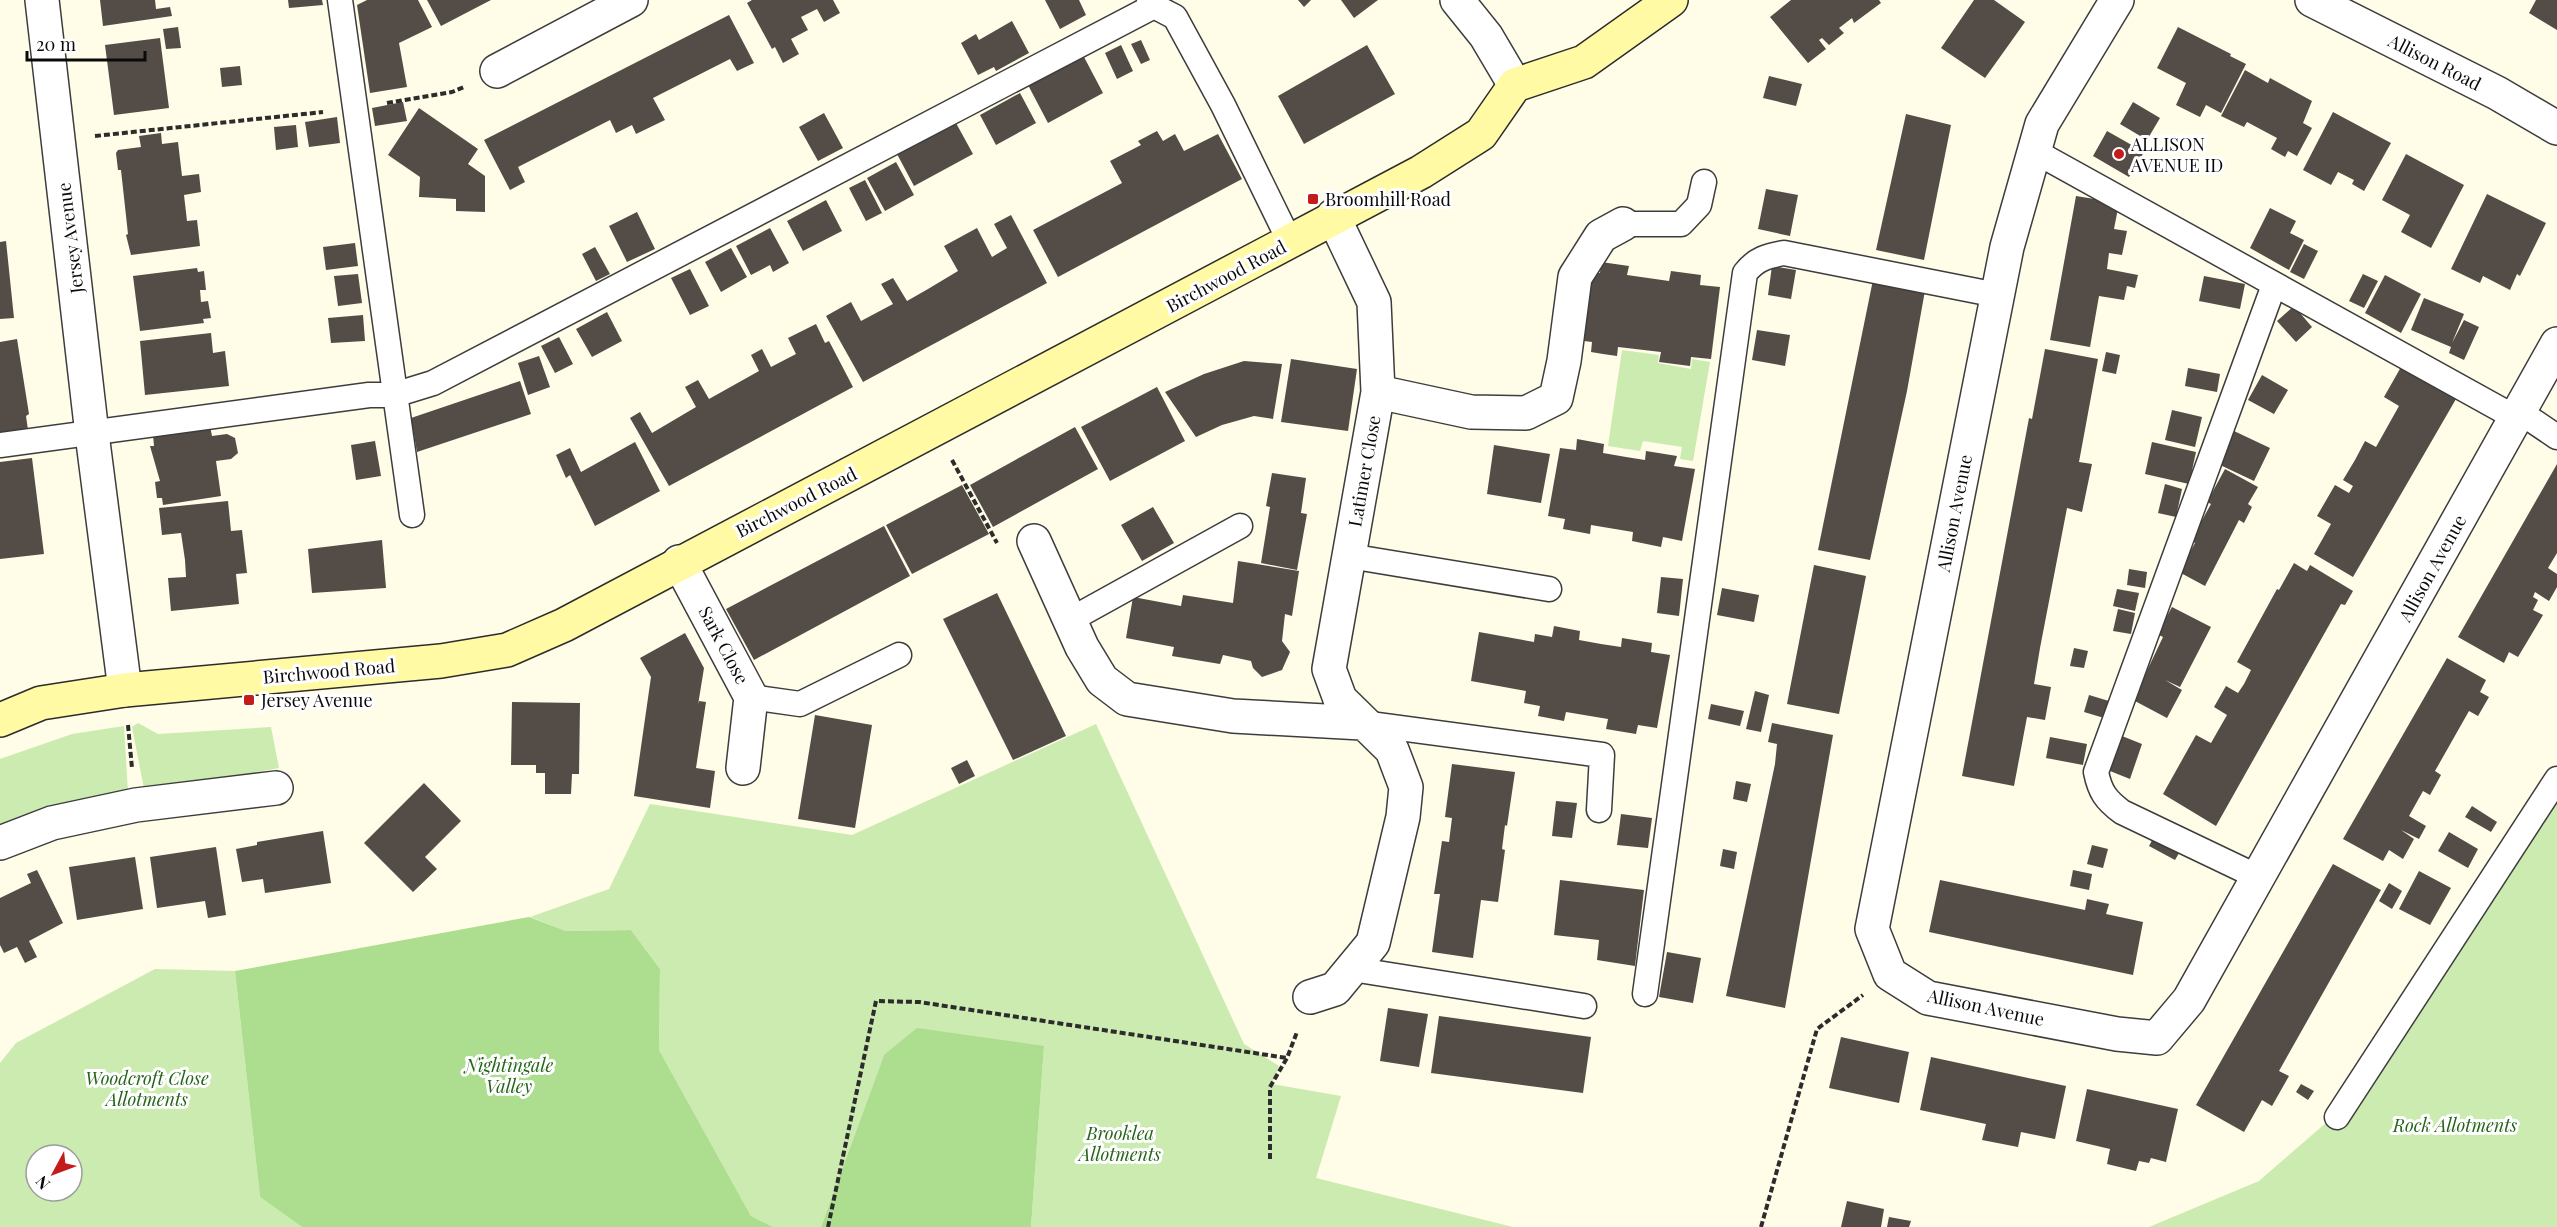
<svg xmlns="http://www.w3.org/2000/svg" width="2557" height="1227" font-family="'Playfair Display',serif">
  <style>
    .green { fill: #cbebb0; fill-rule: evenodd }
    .forest { fill: #addd8e }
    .building { fill: #544c46 }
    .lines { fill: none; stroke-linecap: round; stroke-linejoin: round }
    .lane-casing { stroke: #3d3d3d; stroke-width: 27 }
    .street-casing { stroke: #3d3d3d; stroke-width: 36 }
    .secondary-casing { stroke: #2c2c2c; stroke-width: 36 }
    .path { stroke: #2c2c2c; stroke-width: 4; stroke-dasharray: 6 3; stroke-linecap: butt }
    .lane { stroke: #fff; stroke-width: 24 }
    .street { stroke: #fff; stroke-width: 33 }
    .secondary { stroke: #fffaa3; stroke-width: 33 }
    .poi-dot { fill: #c21c1b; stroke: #fff; stroke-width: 2 }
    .labels { text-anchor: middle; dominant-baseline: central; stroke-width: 6; stroke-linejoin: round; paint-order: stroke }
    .street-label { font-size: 18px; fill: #0a0a0a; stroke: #fff }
    .poi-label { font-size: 18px; fill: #0a0a0a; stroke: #fff; text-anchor: start }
    .park-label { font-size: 18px; font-style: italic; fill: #246518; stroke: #fff }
  </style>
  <rect width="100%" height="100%" fill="#fffce8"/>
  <path class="green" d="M1622,350L1659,355L1658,363L1691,369L1692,359L1710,362L1693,461L1680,459L1682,447L1643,441L1640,451L1608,446Z
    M138,723L158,734L271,727L279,768L145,794L132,727Z
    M1096,724L1244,1044L1279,1066L1272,1084L1341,1096L1316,1178L1513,1227H1031L1044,1046L884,1055L821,1227H773L751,1216L659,1050L660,969L631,930L566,931L530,917L609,889L650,804L852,835Z
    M124,726L128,793L62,804L0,826V759L72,734Z
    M2557,784V1227H2149L2259,1181L2342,1109Z
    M155,969L235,971L260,1197L302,1227H0V1063L16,1043ZM36,1155H72V1191H36Z"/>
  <path class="forest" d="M529,917L566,931L631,930L660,969L659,1050L751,1216L773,1227H302L260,1197L235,971Z
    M917,1028L1044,1046L1031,1227H821L884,1055Z"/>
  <path class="building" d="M100,0H155L156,9L170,7L172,16L103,26Z
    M288,0H322L323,5L289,8Z
    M367,0H418L432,27L399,43L407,87L370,93L357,5Z
    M427,0H491L441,26Z
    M752,0H833L840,13L824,22L817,9L801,17L808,30L791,39L799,54L783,63L775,47L772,49L747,3Z
    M1045,0H1079L1086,15L1060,29Z
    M1298,0H1311L1304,7Z
    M1341,0H1378L1354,18Z
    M1791,0H1879L1881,3L1854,23L1852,18L1839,28L1844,33L1829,45L1822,38L1819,40L1826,49L1808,63L1770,17Z
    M1974,0H1994L2025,22L1985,78L1941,48Z
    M2536,0H2557V30L2529,13Z
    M729,15L754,63L737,71L730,59L653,98L665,120L636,134L632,125L616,133L610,120L518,167L525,182L510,190L484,140Z
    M1012,21L1029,53L996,71L994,67L978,75L961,43L976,34L979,40Z
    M178,27L181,48L166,49L163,29Z
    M2178,27L2231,54L2230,56L2246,64L2221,113L2206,105L2200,117L2176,105L2186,83L2157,68Z
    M160,38L169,108L114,115L105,45Z
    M1141,40L1150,60L1141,64L1131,44Z
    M1121,45L1133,71L1117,79L1105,53Z
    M1367,45L1395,94L1304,144L1278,96Z
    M1084,57L1103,93L1048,123L1028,85Z
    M240,66L242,85L222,87L220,68Z
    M2245,70L2268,83L2270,78L2312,101L2303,123L2312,128L2297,156L2288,151L2285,157L2271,149L2277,138L2247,122L2244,127L2221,116Z
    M1769,76L1802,84L1796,106L1763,98Z
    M1020,93L1036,123L996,145L980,115Z
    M403,102L407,121L375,126L372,108Z
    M2133,102L2160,118L2147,140L2120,124Z
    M419,108L478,149L468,164L485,176V212L456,211V199L419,197L420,177L388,155Z
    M2333,112L2391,143L2364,191L2352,184L2354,180L2338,172L2331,185L2303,170Z
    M824,113L843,148L818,161L799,127Z
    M1906,114L1951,125L1924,260L1876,250Z
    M337,117L340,143L309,147L305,122Z
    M956,123L973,154L914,186L897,154Z
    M296,125L298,147L276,150L274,127Z
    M1157,131L1163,141L1175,134L1184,151L1218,134L1242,179L1058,277L1033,230L1122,183L1110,161L1141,145L1138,141Z
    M2107,131L2144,152L2129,177L2093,156Z
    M161,133L162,144L178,142L182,176L199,174L201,192L184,195L187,221L197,220L200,246L131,255L126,235L128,234L121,170H118L116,153L118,150L141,147L139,136Z
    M2406,154L2464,185L2431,248L2401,232L2410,215L2382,200Z
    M896,162L914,195L885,211L867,178Z
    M865,180L882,213L866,221L849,188Z
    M1766,189L1798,195L1790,236L1758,229Z
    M2487,194L2546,223L2520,276L2517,274L2510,290L2483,276L2480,283L2451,269Z
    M2076,196L2119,203L2114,229L2127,231L2122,255L2109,253L2107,269L2138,275L2135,288L2127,286L2124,300L2099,296L2090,347L2050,340Z
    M826,200L842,231L803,251L787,221Z
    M2270,208L2296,221L2290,233L2304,240L2289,270L2250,248Z
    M637,212L655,249L627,262L609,226Z
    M1011,215L1047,283L863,382L826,316L851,302L861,321L893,304L881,284L893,278L907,301L928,289L958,271L944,246L977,228L992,257L1007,248L994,224Z
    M770,228L789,263L773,272L770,265L751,275L736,246Z
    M6,241L14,318L0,319V242Z
    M355,243L358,266L326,270L323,247Z
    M2304,244L2318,251L2304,279L2290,272Z
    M595,247L610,274L596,281L582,254Z
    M731,248L747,277L721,292L705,262Z
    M1601,262L1629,266L1627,275L1669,281L1671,271L1701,275L1700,285L1720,287L1711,359L1691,357L1690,366L1659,362L1661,352L1618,347L1617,356L1603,354L1591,352L1592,342L1576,340L1584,271L1600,273Z
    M1772,266L1796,270L1791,299L1768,295Z
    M197,268L198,272L204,271L206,290H200L201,302L208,301L211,318L203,319L204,323L140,331L133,276Z
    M690,269L709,306L690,315L671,278Z
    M358,274L362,303L338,306L334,276Z
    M2363,274L2378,281L2364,308L2349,301Z
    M1874,275L1926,285L1907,391L1870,560L1818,550Z
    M2385,275L2421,294L2401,333L2365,313Z
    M2204,276L2245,284L2240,309L2199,301Z
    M2424,298L2464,314L2452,343L2464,320L2479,327L2464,360L2449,353L2451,347L2411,330Z
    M2294,306L2312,327L2296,342L2277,321Z
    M607,312L622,341L592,357L576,329Z
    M363,315L365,341L331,343L328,318Z
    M816,324L825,343L829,341L853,387L669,486L630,418L640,412L652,433L696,407L685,387L698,380L709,399L759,371L751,355L762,349L771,367L796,354L788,338Z
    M1757,330L1790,335L1785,366L1752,360Z
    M211,333L213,353L225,351L229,386L145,395L140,341Z
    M559,337L573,364L555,373L541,346Z
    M17,339L29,414L26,416L28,430L0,434V342Z
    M2045,349L2098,359L2079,462L2092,464L2082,512L2067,508L2040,648L2034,684L2051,687L2045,720L2027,717L2014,786L1962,776L2029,418L2032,419Z
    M2106,352L2120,355L2116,374L2102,371Z
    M539,356L550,387L528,395L518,363Z
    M1291,359L1357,369L1348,431L1281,422Z
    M1244,361L1282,364L1273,419L1254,416L1222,425L1196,437L1165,392L1204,374Z
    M2401,367L2456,399L2353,577L2314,554L2331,524L2317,516L2335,485L2349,493L2353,486L2343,480L2355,460L2365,441L2376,447L2399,406L2384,397Z
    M2188,368L2220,374L2217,392L2185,386Z
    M2262,375L2288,390L2274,414L2248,400Z
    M520,381L531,414L417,452L411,418Z
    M1157,387L1185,441L1110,481L1081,427Z
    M2172,410L2202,417L2195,447L2165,440Z
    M210,426L212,436L227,434L235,438L238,453L231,459L216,461L221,496L163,505L162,498H157L155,482L160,481L150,446H154L153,435Z
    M1075,427L1098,469L993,527L970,485Z
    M2234,431L2270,448L2254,481L2218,464Z
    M1577,439L1604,444L1603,453L1626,457L1645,460L1646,451L1677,456L1674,466L1695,469L1682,541L1663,537L1661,547L1632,541L1633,532L1591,525L1590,534L1563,529L1565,519L1548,516L1560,448L1576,450Z
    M375,441L381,476L356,480L351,445Z
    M635,442L660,491L595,526L570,475L566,478L556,455L570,448L581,472Z
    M2152,442L2196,452L2189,484L2145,474Z
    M1494,445L1550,454L1541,503L1487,494Z
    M32,458L44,554L0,559V462Z
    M2557,464V553L2548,568L2557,574V587L2549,601L2535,592L2533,597L2538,600L2533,610L2543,615L2518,657L2509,652L2504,663L2458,637Z
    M2225,469L2258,487L2248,504L2252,507L2244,523L2239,520L2205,586L2179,572L2195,543L2191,540L2211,504L2207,502Z
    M1272,473L1306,478L1301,513L1307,514L1297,570L1261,563L1270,507L1266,506Z
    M2165,484L2182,489L2176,517L2158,513Z
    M962,485L989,534L912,574L886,525Z
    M228,501L231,531L242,530L247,573L236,574L239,604L171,611L168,578L186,577L185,560L181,533L162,535L159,508Z
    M1153,507L1174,543L1142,561L1121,525Z
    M884,526L910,576L754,660L726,609Z
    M382,540L386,588L312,593L308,549Z
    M1238,561L1299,571L1292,616L1285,614L1282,641L1290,652L1282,670L1262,677L1253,668L1251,661L1223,655L1220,664L1172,656L1174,647L1126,638L1133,597L1181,606L1183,595L1233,603Z
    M2294,563L2307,571L2310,565L2353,591L2345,605L2341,604L2216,826L2163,794L2196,735L2211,743L2227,715L2214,707L2226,686L2238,693L2244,684L2251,670L2237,662L2277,589L2279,590Z
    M1814,565L1866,576L1839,714L1787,704Z
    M2129,569L2147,572L2145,588L2127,585Z
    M1661,577L1683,579L1679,616L1657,613Z
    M1722,588L1759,595L1754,622L1717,615Z
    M2117,589L2139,593L2135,611L2113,606Z
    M997,593L1066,736L1013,760L943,619Z
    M2172,607L2211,627L2180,687L2165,680L2182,690L2167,718L2133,700L2163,637L2157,634Z
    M2118,609L2135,613L2131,634L2113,631Z
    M1554,626L1580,631L1579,640L1601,644L1621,647L1622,638L1652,643L1651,652L1670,655L1657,728L1638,725L1636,734L1606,729L1608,719L1566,712L1564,721L1538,716L1540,706L1524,703L1526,691L1471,681L1479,632L1534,642L1535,634L1552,637Z
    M685,633L704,668L698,705L699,701L706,702L696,768L715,771L710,808L634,796L651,677L640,658Z
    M2074,648L2088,651L2084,668L2070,666Z
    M2447,658L2486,680L2480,692L2489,697L2478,716L2469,711L2435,771L2441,775L2430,795L2423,791L2409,816L2426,826L2419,839L2401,830L2414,839L2403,859L2389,850L2383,861L2343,839Z
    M1755,691L1769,695L1761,732L1746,729Z
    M2089,695L2109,701L2104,718L2084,712Z
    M512,702L580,703L579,774H572L571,794H545V773H536V765H511Z
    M1711,704L1744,711L1740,726L1708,719Z
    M815,715L872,725L855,828L798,819Z
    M1772,723L1833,735L1785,1008L1726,996L1775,764L1777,744L1768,742Z
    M2122,736L2142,744L2130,779L2110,771Z
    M2050,737L2087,744L2083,765L2046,758Z
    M967,760L975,776L959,784L951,768Z
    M1452,764L1515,772L1507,826L1505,825L1502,849L1505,850L1498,902L1481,900L1473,958L1432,952L1440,894H1434L1442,841L1449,842L1452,818L1445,817Z
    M1736,781L1751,784L1747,802L1733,799Z
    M424,783L461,821L425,857L437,869L413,892L364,843Z
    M1556,801L1577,803L1572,838L1552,836Z
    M2472,806L2497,822L2491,832L2465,817Z
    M1621,814L1652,818L1648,848L1617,845Z
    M323,831L331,883L265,893L263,879L242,882L236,849L257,845V842Z
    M2449,832L2478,849L2468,868L2438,851Z
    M2156,833L2182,848L2175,860L2149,846Z
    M2092,845L2108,849L2103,868L2087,864Z
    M216,847L226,915L208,918L205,901L157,908L150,857Z
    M1723,849L1737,852L1734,869L1720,866Z
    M135,857L143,909L77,920L69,867Z
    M2333,864L2381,890L2279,1071L2289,1076L2272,1106L2262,1100L2244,1132L2196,1105Z
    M37,870L63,923L29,941L37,957L25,963L17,947L4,953L0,945V898L31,883L27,874Z
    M2073,870L2092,874L2089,890L2070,886Z
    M2419,871L2451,888L2430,925L2399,909Z
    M1560,880L1644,890L1635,966L1597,960L1599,940L1554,935Z
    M1940,880L2085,910L2087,899L2109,904L2106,914L2143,922L2133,975L1929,932Z
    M2389,883L2402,891L2392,909L2379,901Z
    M1667,952L1701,958L1693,1003L1659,997Z
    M1388,1008L1428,1014L1419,1067L1380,1061Z
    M1439,1016L1591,1037L1583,1093L1431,1073Z
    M1841,1037L1909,1052L1899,1103L1829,1088Z
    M1931,1057L2066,1086L2055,1139L2021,1132L2018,1147L1982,1140L1986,1124L1920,1110Z
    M2301,1084L2314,1091L2308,1100L2296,1092Z
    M2087,1089L2178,1109L2166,1162L2151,1158L2149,1163L2139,1161L2136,1171L2107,1164L2110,1149L2076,1141Z
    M1847,1201L1884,1209L1881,1227H1841Z
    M1889,1217L1911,1221L1909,1227H1887Z"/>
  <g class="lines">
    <g class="lane-casing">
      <path id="lane" d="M340,0L412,515
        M1149,0L1154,6L1175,17L1223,105L1290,242
        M2034,151L2516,418
        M1623,224H1681L1699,205L1704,182
        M2520,412L2557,437
        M0,445L369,395H394L433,383L1154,6
        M1349,556L1549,589
        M1070,620L1240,526
        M751,697L800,704L899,655
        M1362,723L1602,755L1599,810
        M2258,877L2122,812C2106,800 2100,792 2096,772L2274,285
        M1352,969L1584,1006
        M1645,994L1745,273C1756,259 1767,256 1784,253L1997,295
        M2337,1117L2557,779"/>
    </g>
    <g class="street-casing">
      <path id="street" d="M42,0L92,434L125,690
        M1457,0L1486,36L1515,85
        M2117,0L2042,124L2007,247L1872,929L1890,974L1928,998L2117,1034L2157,1038L2189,1000L2557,344
        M2312,0L2497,93L2557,128
        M497,71L631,0
        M1378,392L1471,412L1526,413L1556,398L1564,361L1575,277L1601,236L1623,224
        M1034,541L1082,647L1102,680L1127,699L1233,716L1362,723
        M679,562L751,697L743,768
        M0,843L52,823L136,805L276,788
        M1310,997L1335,989L1373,943L1403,817L1406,787L1392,750L1340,699L1329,669L1378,392L1374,302L1333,216"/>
    </g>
    <g class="secondary-casing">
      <path id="secondary" d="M0,720L41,703L125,690L441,661L507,650L564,625L1421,172L1481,134L1515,85L1584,62L1671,0"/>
    </g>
    <path class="path" d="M387,103L452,92L464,87
      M95,136L323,112
      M952,460L997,543
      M128,725L132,768
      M1270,1159V1087L1287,1058L1297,1032
      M828,1227L876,1001L919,1002L1287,1058
      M1761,1227L1817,1029L1863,995"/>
    <use href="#lane" class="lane"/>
    <use href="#street" class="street"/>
    <use href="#secondary" class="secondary"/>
  </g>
  <g class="poi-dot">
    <circle cx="2119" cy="154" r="6"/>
    <rect x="1307" y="193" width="12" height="12" rx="3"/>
    <rect x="243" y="694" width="12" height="12" rx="3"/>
  </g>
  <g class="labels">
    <g class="street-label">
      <text transform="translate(2435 62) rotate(27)">Allison Road</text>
      <text transform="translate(70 238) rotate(-97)">Jersey Avenue</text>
      <text transform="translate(1226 276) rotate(-28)">Birchwood Road</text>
      <text transform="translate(1364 471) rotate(-80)">Latimer Close</text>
      <text transform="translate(796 502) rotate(-27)">Birchwood Road</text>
      <text transform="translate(1954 513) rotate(-79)">Allison Avenue</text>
      <text transform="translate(2432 568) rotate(-61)">Allison Avenue</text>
      <text transform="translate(724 645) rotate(62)">Sark Close</text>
      <text transform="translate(329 671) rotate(-5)">Birchwood Road</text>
      <text transform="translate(1986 1007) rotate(12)">Allison Avenue</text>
    </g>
    <g class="poi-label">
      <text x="2131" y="144">ALLISON<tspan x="2131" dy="21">AVENUE ID</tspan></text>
      <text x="1325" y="199">Broomhill Road</text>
      <text x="261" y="700">Jersey Avenue</text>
    </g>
    <g class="park-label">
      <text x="509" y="1065">Nightingale<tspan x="509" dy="21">Valley</tspan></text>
      <text x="147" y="1078">Woodcroft Close<tspan x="147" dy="21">Allotments</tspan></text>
      <text x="2455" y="1125">Rock Allotments</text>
      <text x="1120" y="1133">Brooklea<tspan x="1120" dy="21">Allotments</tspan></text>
    </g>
  </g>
  <g transform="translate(54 1173) rotate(229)"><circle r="28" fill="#ffffff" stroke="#9d9d9d" stroke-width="1.5"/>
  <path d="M0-4.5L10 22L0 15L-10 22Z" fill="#c21c1b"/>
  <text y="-9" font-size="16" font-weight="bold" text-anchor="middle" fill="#0a0a0a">N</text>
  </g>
  <path d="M27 51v9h118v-9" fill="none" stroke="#0a0a0a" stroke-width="3"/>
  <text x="36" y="51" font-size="18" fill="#0a0a0a" stroke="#ffffff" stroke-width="4.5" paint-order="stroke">20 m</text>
</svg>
